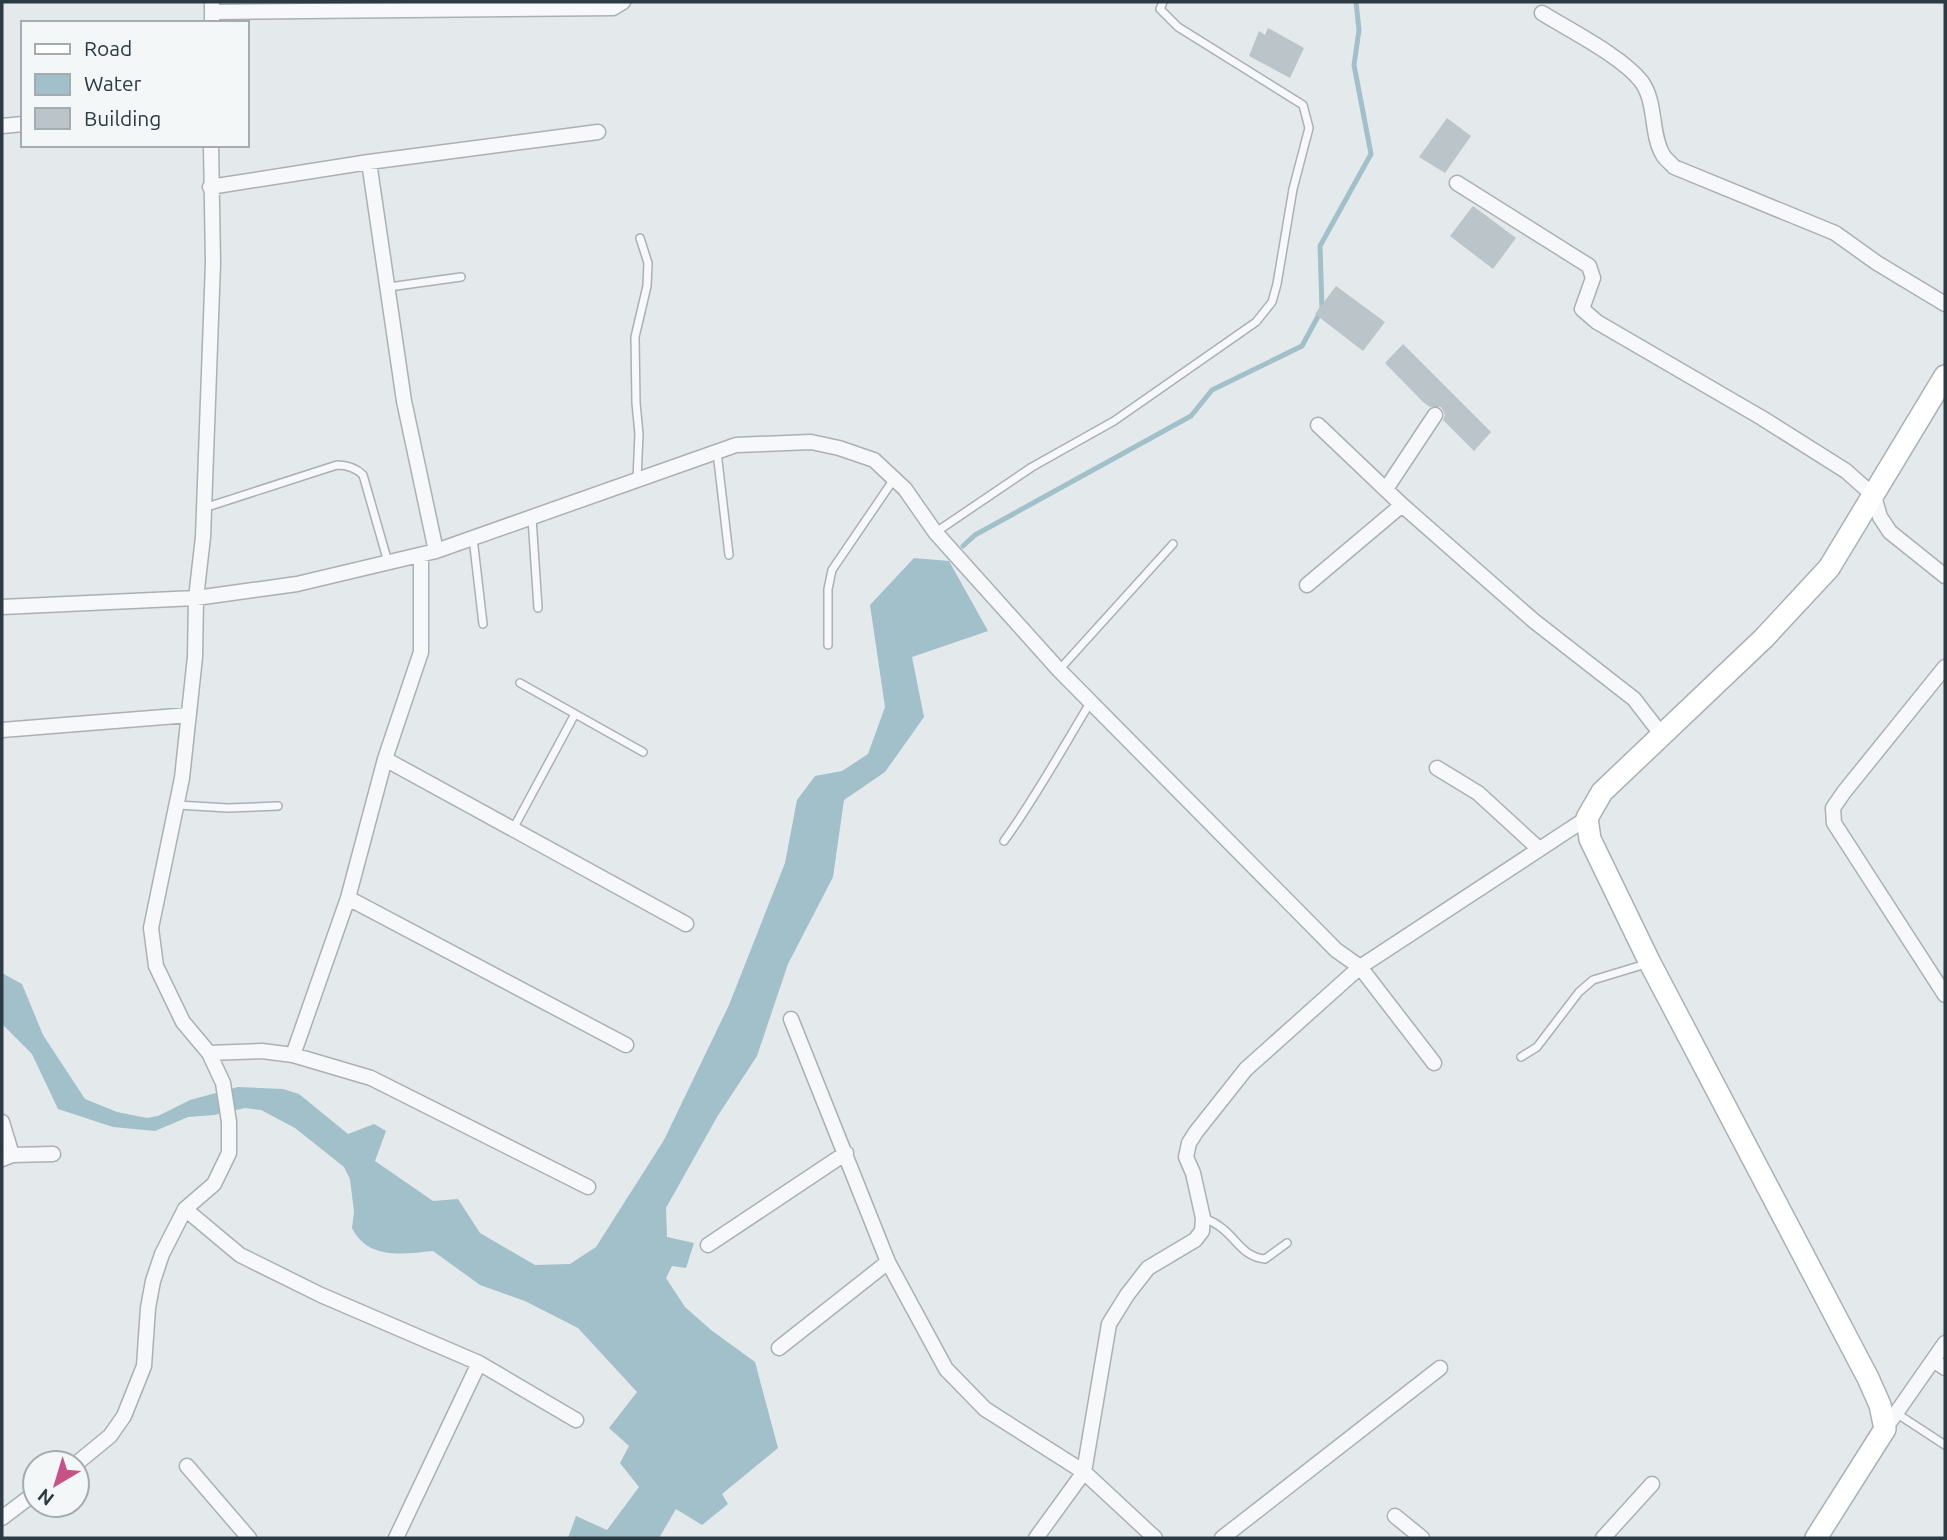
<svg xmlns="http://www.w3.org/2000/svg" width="1947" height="1540" font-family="Ubuntu,sans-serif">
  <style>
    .water { fill: #a1c0c9 }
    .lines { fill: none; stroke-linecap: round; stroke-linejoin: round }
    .stream { stroke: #a1c0c9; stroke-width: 5 }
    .building { fill: #bbc4c8 }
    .lane-casing { stroke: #a9b1b5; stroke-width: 10 }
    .street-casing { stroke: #a9b1b5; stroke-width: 17 }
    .secondary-casing { stroke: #a9b1b5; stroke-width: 24 }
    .lane { stroke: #f7f8f9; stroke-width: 7 }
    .street { stroke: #f7f8f9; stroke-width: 14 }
    .secondary { stroke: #fff; stroke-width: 21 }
  </style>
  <rect width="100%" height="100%" fill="#e4e9eb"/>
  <path class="water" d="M914,558L949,561L988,631L912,657L924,717L885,772L844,800L833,877L788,964L757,1056L717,1117L666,1208L667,1237L694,1243L686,1268L672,1266L666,1278L685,1307L711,1330L755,1362L778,1448L722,1494L728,1504L702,1525L676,1509L659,1538H568L576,1516L607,1530L639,1487L620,1463L629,1446L609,1428L637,1392L578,1328L525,1301L480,1285L433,1251C403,1254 368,1260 352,1228L354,1212L350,1179L344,1167L295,1128L261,1110L245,1108L214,1115L188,1117L155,1131L113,1127L58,1109L32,1054L2,1024V973L22,984L43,1035L85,1099L117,1112L147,1118L158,1116L190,1100L238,1087L283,1089L299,1094L348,1134L374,1124L386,1131L375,1161L433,1201L458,1199L480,1233L535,1265L570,1264L596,1247L664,1140L729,1005L785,863L797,800L815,776L842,771L868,754L885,707L870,605Z"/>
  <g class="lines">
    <path class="stream" d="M963,546L975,535L1191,416L1212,390L1302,346L1322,309L1320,246L1371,154L1354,65L1359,30L1356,2"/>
  </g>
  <path class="building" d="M1268,28L1304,48L1290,78L1249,56L1259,31L1265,35Z
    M1447,118L1471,136L1445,173L1419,157Z
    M1473,206L1516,238L1493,269L1450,236Z
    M1336,286L1385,322L1363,351L1315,314Z
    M1403,344L1491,432L1474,451L1443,420L1445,415L1441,407H1430L1423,402L1385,363Z"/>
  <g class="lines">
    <g class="lane-casing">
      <path id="lane" d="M389,287L461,277
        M717,452L729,555
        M637,479L639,434L636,403L635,337L647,286L648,263L640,238
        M204,508L337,465C348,465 356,468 363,475L388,562
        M532,518L538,608
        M936,532L1032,467L1114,421L1256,322L1272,302L1277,284L1293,189L1309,128L1303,105L1178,27L1160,9L1163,2
        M473,538L483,624
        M828,645V589L832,570L894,479
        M1059,670L1173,544
        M520,683L643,752
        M177,805L228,808L278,806
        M513,829L575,714
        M1004,841C1036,797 1062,749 1090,703
        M1521,1057L1537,1047L1579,992L1593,980L1649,963
        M1204,1218C1209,1220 1215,1223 1219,1226C1236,1237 1242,1257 1265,1259L1287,1243
        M1896,1413L1945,1445"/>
    </g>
    <g class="street-casing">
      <path id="street" d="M212,2V23
        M212,12L613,8L623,2
        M1542,13C1571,31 1621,56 1641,81C1657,102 1650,133 1663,155C1665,159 1671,163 1674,167L1835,233L1877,263L1945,304
        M2,126L23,124
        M369,162L404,401L436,551
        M1457,183L1589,266L1593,278L1582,309L1597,322L1762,418L1846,471L1874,496L1880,517L1890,532L1945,576
        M210,187L369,162L598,132
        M1318,425L1402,505L1534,621L1634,699L1661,734
        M1386,489L1435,415
        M1307,585L1402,505
        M2,607L196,598L297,584L436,551L736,445L811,442L839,448L874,460L905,489L935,532L1059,670L1336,950L1360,967L1434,1063
        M1945,667L1844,792L1833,808L1834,823L1945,995
        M2,730L189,715
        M385,759L686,924
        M1437,768L1478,793L1539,849
        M348,898L626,1045
        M791,1019L888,1262L946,1369L985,1409L1084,1472L1155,1538
        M209,1053L262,1051L293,1055L371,1078L588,1187
        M293,1055L348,898L385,759L421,652V555
        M2,1122L12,1155
        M2,1159L12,1155L53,1154
        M185,1209L240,1255L321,1295L479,1363L576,1420
        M708,1245L846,1153
        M779,1348L888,1262
        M1933,1360L1945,1368
        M1885,1429L1945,1343
        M77,1463L110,1436L124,1416L144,1366L148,1308L153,1281L162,1254L185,1209L214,1184L229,1153V1122L223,1083L209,1053L183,1022L156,966L151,928L182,778L195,657L196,598L203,537L213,263L211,145
        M187,1466L249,1538
        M1395,1516L1422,1538
        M2,1518L35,1493
        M396,1538L479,1363
        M1036,1538L1084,1472L1109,1324L1127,1295L1148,1268L1195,1240L1202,1231L1203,1218L1193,1173L1186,1157L1189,1143L1196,1132L1246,1069L1360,967L1587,818
        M1222,1538L1440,1368
        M1603,1538L1652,1484"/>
    </g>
    <g class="secondary-casing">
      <path id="secondary" d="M1816,1538L1885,1429L1880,1405L1868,1378L1650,963L1590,839L1587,818L1602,792L1764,638L1829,568L1945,376"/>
    </g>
    <use href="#lane" class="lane"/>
    <use href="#street" class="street"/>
    <use href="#secondary" class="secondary"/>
  </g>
  <rect width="1947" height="1540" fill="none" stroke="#2c3b43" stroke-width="7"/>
  <rect x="21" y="21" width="228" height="126" fill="#f4f7f8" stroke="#a4acb0" stroke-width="2"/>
  <rect x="35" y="44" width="35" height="10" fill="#ffffff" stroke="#a4acb0" stroke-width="2"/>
  <text x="84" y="56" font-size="21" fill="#2c3b43">Road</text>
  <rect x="35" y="74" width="35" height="21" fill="#a1c0c9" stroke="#a4acb0" stroke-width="2"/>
  <text x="84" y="91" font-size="21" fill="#2c3b43">Water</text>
  <rect x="35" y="108" width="35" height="21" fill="#bbc4c8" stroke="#a4acb0" stroke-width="2"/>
  <text x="84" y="126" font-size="21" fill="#2c3b43">Building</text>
  <g transform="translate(56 1484) rotate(218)"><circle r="33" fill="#f4f7f8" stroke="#a4acb0" stroke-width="2"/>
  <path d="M0-5L12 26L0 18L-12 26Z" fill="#c85286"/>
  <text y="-10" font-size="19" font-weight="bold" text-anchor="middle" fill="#2c3b43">N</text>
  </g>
</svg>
